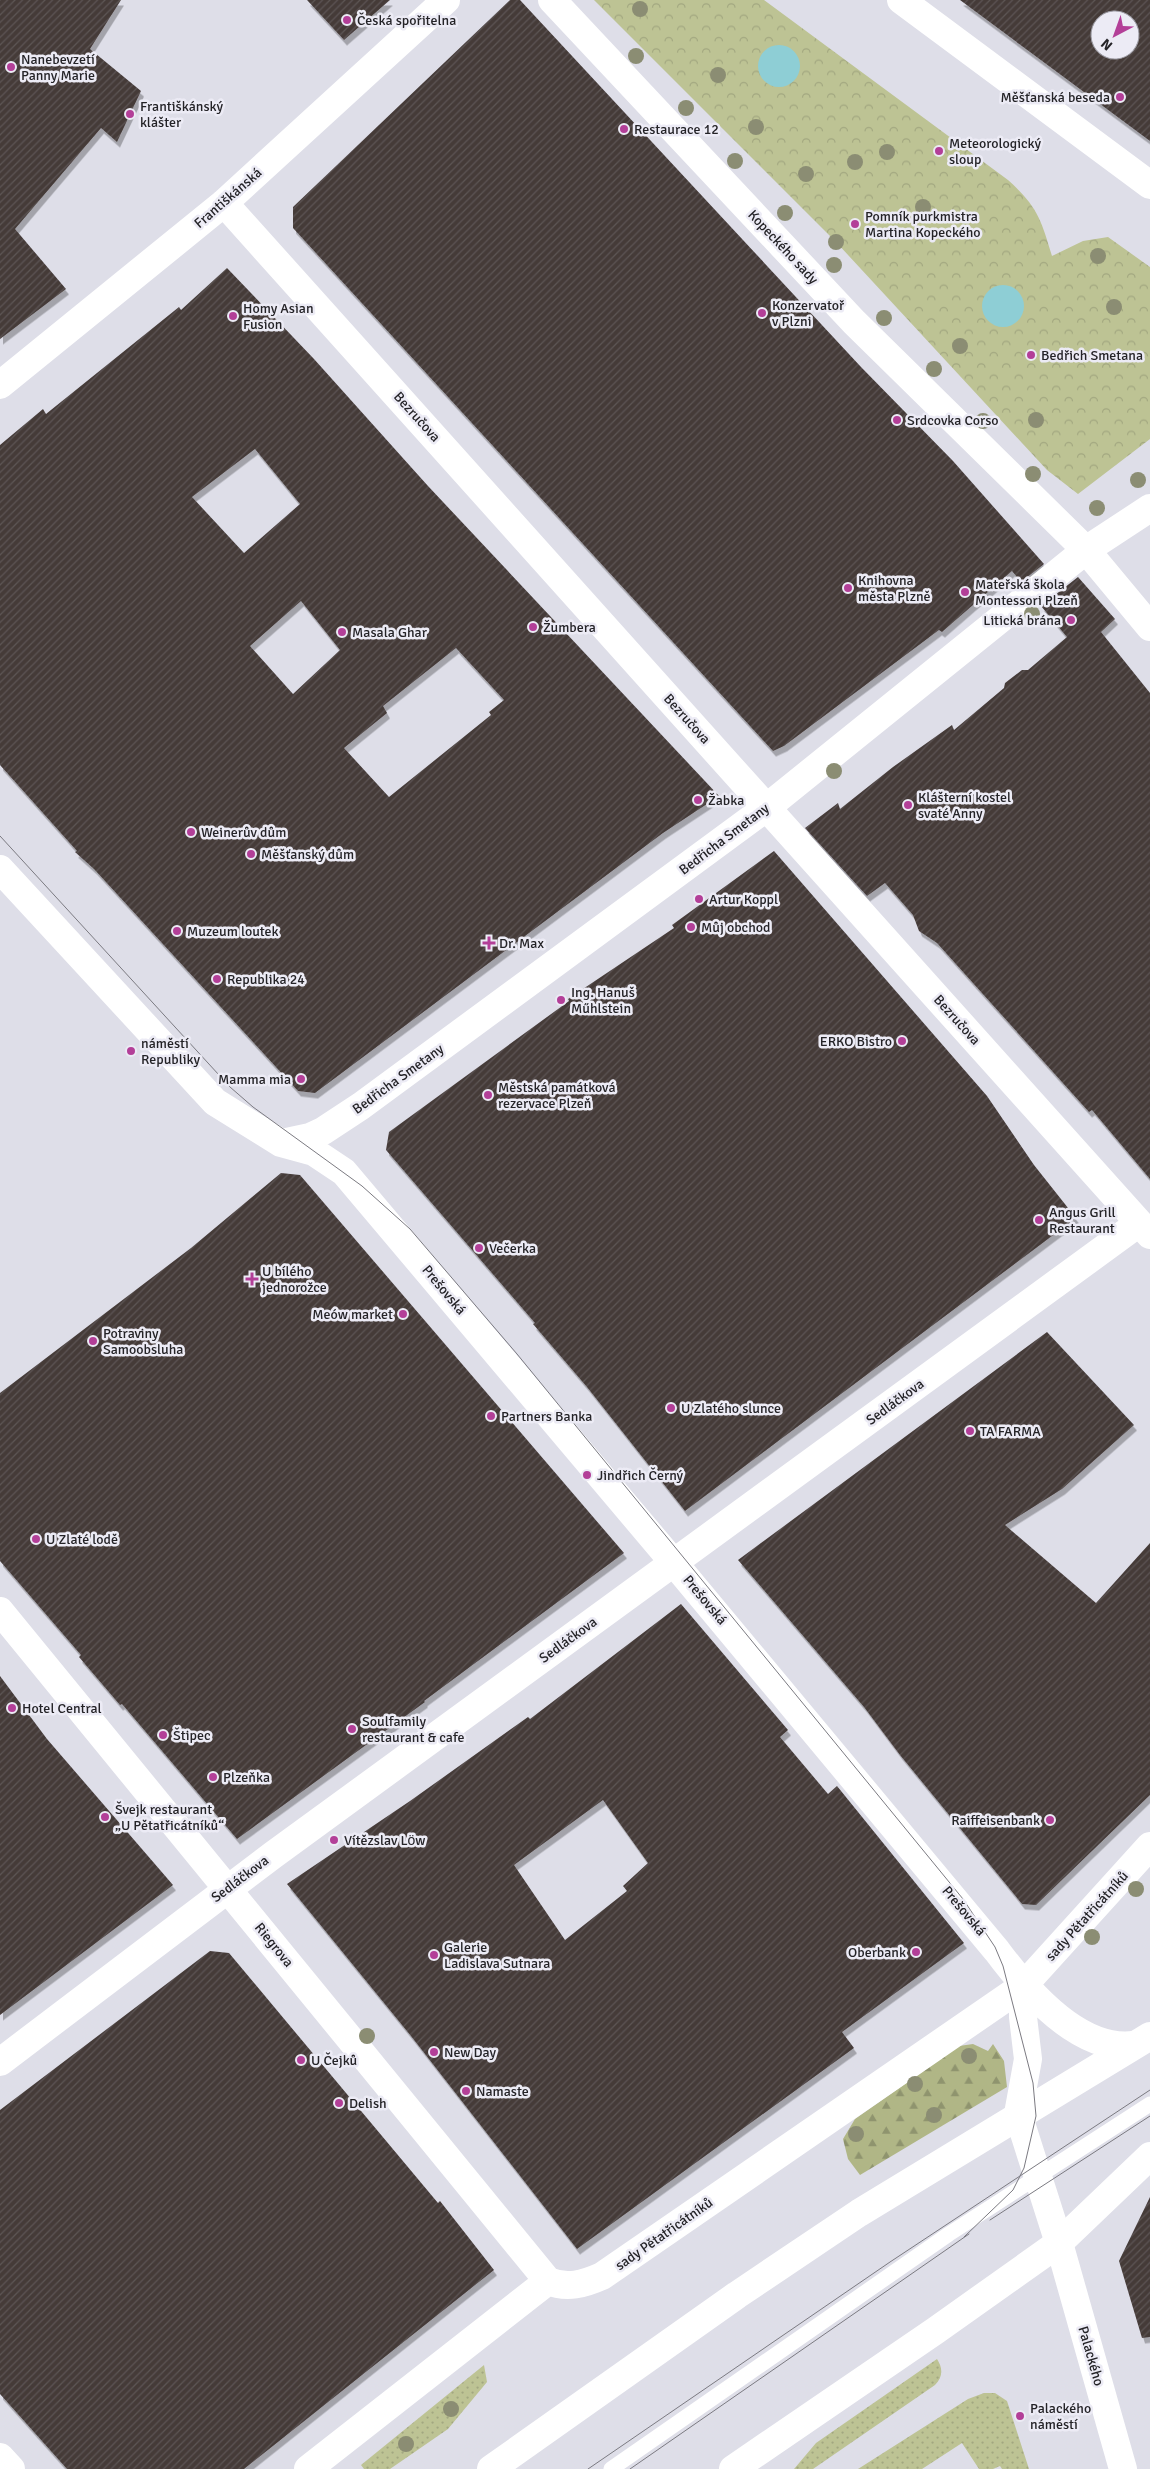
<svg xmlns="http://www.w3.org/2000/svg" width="1150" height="2469" font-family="Signika,sans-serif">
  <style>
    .grass { fill: url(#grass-dots) }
    .forest { fill: url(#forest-firs) }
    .park { fill: url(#park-crowns) }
    .water { fill: #8eced5 }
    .building { fill: url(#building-hatch); fill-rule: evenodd; filter: url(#shadow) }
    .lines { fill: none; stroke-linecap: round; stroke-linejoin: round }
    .lane { stroke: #fff; stroke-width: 15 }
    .street { stroke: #fff; stroke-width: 28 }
    .primary { stroke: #fff; stroke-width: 28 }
    .tram { stroke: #7b7a81; stroke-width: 1 }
    .tree { fill: #8b8d73 }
    .poi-dot { fill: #b33f98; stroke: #ecebf5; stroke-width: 2 }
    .labels { text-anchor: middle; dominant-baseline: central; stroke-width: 5; stroke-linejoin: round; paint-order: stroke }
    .poi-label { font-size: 14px; fill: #242327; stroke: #ecebf5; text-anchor: start }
    .street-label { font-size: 14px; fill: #242327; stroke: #ecebf5 }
  </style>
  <defs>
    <pattern id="grass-dots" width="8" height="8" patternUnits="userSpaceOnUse" patternTransform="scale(1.25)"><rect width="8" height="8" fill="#bdc394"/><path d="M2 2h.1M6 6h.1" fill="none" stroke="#a2a780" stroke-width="1.8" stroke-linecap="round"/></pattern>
    <pattern id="forest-firs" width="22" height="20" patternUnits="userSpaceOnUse" patternTransform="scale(1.25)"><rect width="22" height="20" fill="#b0b686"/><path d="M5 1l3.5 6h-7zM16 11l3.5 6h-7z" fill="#8f946e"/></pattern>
    <pattern id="park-crowns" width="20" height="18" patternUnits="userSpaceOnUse" patternTransform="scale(1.25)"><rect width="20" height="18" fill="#bdc394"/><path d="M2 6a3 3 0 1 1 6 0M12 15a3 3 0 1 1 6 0" fill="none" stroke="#a2a780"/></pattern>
    <pattern id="building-hatch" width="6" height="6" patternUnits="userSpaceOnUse" patternTransform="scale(1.25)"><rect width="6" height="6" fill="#453b39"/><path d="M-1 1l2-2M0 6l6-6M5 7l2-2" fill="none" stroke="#5d5554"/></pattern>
    <filter id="shadow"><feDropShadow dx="3" dy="5.5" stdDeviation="0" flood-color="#0004"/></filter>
  </defs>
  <rect width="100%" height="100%" fill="#dedee8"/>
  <path class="grass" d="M937,2359C943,2368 943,2377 935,2385L813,2469H794L816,2443Z
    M484,2365L487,2382L448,2429L390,2469H364L361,2465Z
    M984,2393H995L1007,2401L1029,2469H1002L1000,2466L993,2469H979L962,2443L922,2469H858L968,2399Z"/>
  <path class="forest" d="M973,2044L988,2051L993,2044L1004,2061L1007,2087L860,2175L848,2159L843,2139L855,2119L959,2046Z"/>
  <path class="park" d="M594,0H764L1008,180C1037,206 1041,219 1052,256L1083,241L1108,237L1150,267V439L1078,494L1047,470L836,242Z"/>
  <path class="water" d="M758 66a21 21 0 1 1 42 0a21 21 0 1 1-42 0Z
    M982 306a21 21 0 1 1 42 0a21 21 0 1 1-42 0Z"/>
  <path class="building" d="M0,0H121L90,49L141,91L117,142L101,128L15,229L66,289L0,339Z
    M307,0H390L344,40Z
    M510,0H520L861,367L953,461L1044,564L1021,582L1012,571L942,632L939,630L784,746L773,751L293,228V207Z
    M960,0H1150V141L1030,52ZM1100,20H1130V50H1100Z
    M227,268L314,359L428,486L719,796L663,833L315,1093L298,1091L94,869L75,852L77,851L0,765V445L43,409L46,414L179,307L181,310ZM255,449L300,504L244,553L192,497ZM301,601L340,650L293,694L250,646ZM456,648L504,700L489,712L491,715L389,797L344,748L387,713L383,706Z
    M1078,577L1115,619L1101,632L1150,693V1179L1092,1110L1089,1112L937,943L919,931L913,915L885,883L867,896L805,828L838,803L840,809L893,767L952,725L954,730L1004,688L1005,683L1022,670H1028L1067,637L1041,606Z
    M774,851L987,1096L1034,1165L1076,1218L685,1511L587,1387L533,1324L535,1323L386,1150L389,1132L569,1001L568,999L674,928L672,925Z
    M281,1173L300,1175L624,1553L424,1701L425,1702L237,1839L122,1704L120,1705L79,1657L81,1655L0,1561V1393L191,1248Z
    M1047,1332L1134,1425L1062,1489L1005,1525L1096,1603L1150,1543V1795L1036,1905L1022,1904L900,1755L864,1707L738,1560Z
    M681,1604L788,1730L780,1737L828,1794L837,1786L964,1943L842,2032L854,2048L577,2249L411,2036L287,1884L410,1801L528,1717L530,1719ZM603,1800L648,1863L623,1886L627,1891L565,1940L514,1865Z
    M0,1676L47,1739L173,1885L0,2015Z
    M210,1951L229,1953L438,2203L440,2201L494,2270L244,2469H67L0,2394V2110Z
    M1150,2197V2337L1142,2338L1119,2261Z"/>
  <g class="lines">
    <path class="lane" d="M611,2469L949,2234L1150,2104"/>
    <path class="street" d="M552,0L854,322L1086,550L1150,627
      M901,0L1150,185
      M224,203L1150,1235
      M0,385L224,203L446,0
      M0,869L215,1102L281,1143L314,1152L344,1172L674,1563L997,1951C1026,1990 1079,2052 1134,2045
      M282,1143L310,1137L323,1131L361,1106L766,808L1086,550L1150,508
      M0,1611L548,2281C567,2289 584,2284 602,2276L1023,1986L1150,1846
      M1023,1986V2017L1028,2059L1018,2114L1059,2243L1123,2469
      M0,2062L273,1855L1139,1223
      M0,2457L11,2469
      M308,2469L548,2281"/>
    <path class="primary" d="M491,2469L737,2295L859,2213L1150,2036
      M733,2469L935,2331L1059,2243L1150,2156"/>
    <path class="tram" d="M0,836L230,1087L253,1107L362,1186L410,1229L517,1354L963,1899L995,1947L1003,1966L1033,2083L1036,2116L1024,2168L1013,2190L964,2237
      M990,2220L1150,2116
      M588,2469L890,2262L1150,2090
      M630,2469L969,2234"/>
  </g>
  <g class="tree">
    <circle cx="640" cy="9" r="8"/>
    <circle cx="636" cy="56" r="8"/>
    <circle cx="718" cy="75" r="8"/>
    <circle cx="686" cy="108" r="8"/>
    <circle cx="756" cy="127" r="8"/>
    <circle cx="887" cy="152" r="8"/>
    <circle cx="735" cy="161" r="8"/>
    <circle cx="855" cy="162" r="8"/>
    <circle cx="806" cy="174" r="8"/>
    <circle cx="923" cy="207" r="8"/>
    <circle cx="785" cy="213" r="8"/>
    <circle cx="836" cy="242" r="8"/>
    <circle cx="1098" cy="256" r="8"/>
    <circle cx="834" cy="265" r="8"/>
    <circle cx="1114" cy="307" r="8"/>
    <circle cx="884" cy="318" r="8"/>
    <circle cx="960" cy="346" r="8"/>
    <circle cx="934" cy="369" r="8"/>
    <circle cx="1036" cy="420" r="8"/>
    <circle cx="983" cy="421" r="8"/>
    <circle cx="1033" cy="474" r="8"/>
    <circle cx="1138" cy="480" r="8"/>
    <circle cx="1097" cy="508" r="8"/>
    <circle cx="1032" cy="614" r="8"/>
    <circle cx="834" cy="771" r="8"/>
    <circle cx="1136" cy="1889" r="8"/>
    <circle cx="1092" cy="1937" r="8"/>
    <circle cx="367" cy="2036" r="8"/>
    <circle cx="969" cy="2056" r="8"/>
    <circle cx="915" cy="2084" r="8"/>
    <circle cx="934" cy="2115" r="8"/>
    <circle cx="856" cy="2134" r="8"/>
    <circle cx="451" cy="2409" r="8"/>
    <circle cx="406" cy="2444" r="8"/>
  </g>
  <g class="poi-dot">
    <circle cx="347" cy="20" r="5"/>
    <circle cx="11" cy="67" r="5"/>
    <circle cx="1120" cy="97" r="5"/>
    <circle cx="130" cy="114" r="5"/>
    <circle cx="624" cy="129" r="5"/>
    <circle cx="939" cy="151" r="5"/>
    <circle cx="855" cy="224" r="5"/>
    <circle cx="762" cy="313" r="5"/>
    <circle cx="233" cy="316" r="5"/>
    <circle cx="1031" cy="355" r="5"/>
    <circle cx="897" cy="420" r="5"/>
    <circle cx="848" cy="588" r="5"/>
    <circle cx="965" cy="592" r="5"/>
    <circle cx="1071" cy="620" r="5"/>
    <circle cx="533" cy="627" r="5"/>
    <circle cx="342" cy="632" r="5"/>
    <circle cx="698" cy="800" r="5"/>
    <circle cx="908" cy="805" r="5"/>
    <circle cx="191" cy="832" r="5"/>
    <circle cx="251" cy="854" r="5"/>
    <circle cx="699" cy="899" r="5"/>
    <circle cx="691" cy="927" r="5"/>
    <circle cx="177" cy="931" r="5"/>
    <path d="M486.5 935.5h5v5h5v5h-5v5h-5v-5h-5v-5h5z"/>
    <circle cx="217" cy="979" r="5"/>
    <circle cx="561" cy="1000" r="5"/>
    <circle cx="902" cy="1041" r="5"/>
    <circle cx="131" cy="1051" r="5"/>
    <circle cx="301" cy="1079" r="5"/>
    <circle cx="488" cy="1095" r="5"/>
    <circle cx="1039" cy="1220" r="5"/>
    <circle cx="479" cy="1248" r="5"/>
    <path d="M249.5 1271.5h5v5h5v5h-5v5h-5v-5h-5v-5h5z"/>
    <circle cx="403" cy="1314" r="5"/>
    <circle cx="93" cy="1341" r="5"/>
    <circle cx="671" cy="1408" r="5"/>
    <circle cx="491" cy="1416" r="5"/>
    <circle cx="970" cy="1431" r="5"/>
    <circle cx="587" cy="1475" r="5"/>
    <circle cx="36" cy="1539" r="5"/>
    <circle cx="12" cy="1708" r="5"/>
    <circle cx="352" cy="1729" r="5"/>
    <circle cx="163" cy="1735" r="5"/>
    <circle cx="213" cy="1777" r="5"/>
    <circle cx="105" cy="1817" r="5"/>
    <circle cx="1050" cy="1820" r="5"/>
    <circle cx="334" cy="1840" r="5"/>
    <circle cx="916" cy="1952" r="5"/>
    <circle cx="434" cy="1955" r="5"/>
    <circle cx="434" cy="2052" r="5"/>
    <circle cx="301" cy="2060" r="5"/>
    <circle cx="466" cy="2091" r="5"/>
    <circle cx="339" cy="2103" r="5"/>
    <circle cx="1020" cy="2416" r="5"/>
  </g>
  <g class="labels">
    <g class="poi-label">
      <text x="357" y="20">Česká spořitelna</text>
      <text x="21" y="59">Nanebevzetí<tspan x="21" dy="16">Panny Marie</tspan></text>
      <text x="1110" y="97" text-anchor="end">Měšťanská beseda</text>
      <text x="140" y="106">Františkánský<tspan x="140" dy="16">klášter</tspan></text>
      <text x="634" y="129">Restaurace 12</text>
      <text x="949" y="143">Meteorologický<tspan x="949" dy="16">sloup</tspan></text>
      <text x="865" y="216">Pomník purkmistra<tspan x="865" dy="16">Martina Kopeckého</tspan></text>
      <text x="772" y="305">Konzervatoř<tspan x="772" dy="16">v Plzni</tspan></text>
      <text x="243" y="308">Homy Asian<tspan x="243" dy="16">Fusion</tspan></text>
      <text x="1041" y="355">Bedřich Smetana</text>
      <text x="907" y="420">Srdcovka Corso</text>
      <text x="858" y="580">Knihovna<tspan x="858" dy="16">města Plzně</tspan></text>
      <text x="975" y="584">Mateřská škola<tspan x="975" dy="16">Montessori Plzeň</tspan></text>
      <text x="1061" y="620" text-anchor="end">Litická brána</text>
      <text x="543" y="627">Žumbera</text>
      <text x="352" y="632">Masala Ghar</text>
      <text x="918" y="797">Klášterní kostel<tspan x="918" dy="16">svaté Anny</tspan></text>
      <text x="708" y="800">Žabka</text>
      <text x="201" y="832">Weinerův dům</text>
      <text x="261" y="854">Měšťanský dům</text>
      <text x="709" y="899">Artur Koppl</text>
      <text x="701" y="927">Můj obchod</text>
      <text x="187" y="931">Muzeum loutek</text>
      <text x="499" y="943">Dr. Max</text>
      <text x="227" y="979">Republika 24</text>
      <text x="571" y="992">Ing. Hanuš<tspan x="571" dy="16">Műhlstein</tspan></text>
      <text x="892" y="1041" text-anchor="end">ERKO Bistro</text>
      <text x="141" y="1043">náměstí<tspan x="141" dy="16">Republiky</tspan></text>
      <text x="291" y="1079" text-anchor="end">Mamma mia</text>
      <text x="498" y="1087">Městská památková<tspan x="498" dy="16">rezervace Plzeň</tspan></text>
      <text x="1049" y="1212">Angus Grill<tspan x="1049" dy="16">Restaurant</tspan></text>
      <text x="489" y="1248">Večerka</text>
      <text x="262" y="1271">U bílého<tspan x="262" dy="16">jednorožce</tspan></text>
      <text x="393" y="1314" text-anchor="end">Meów market</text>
      <text x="103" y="1333">Potraviny<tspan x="103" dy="16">Samoobsluha</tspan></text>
      <text x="681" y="1408">U Zlatého slunce</text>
      <text x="501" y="1416">Partners Banka</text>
      <text x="980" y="1431">TA FARMA</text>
      <text x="597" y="1475">Jindřich Černý</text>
      <text x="46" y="1539">U Zlaté lodě</text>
      <text x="22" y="1708">Hotel Central</text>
      <text x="362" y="1721">Soulfamily<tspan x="362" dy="16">restaurant &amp; cafe</tspan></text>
      <text x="173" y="1735">Štipec</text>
      <text x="223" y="1777">Plzeňka</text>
      <text x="115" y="1809">Švejk restaurant<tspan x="115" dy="16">„U Pětatřicátníků“</tspan></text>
      <text x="1040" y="1820" text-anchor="end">Raiffeisenbank</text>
      <text x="344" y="1840">Vítězslav Lӧw</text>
      <text x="444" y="1947">Galerie<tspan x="444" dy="16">Ladislava Sutnara</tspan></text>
      <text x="906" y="1952" text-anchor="end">Oberbank</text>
      <text x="444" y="2052">New Day</text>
      <text x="311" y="2060">U Čejků</text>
      <text x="476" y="2091">Namaste</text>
      <text x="349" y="2103">Delish</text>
      <text x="1030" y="2408">Palackého<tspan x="1030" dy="16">náměstí</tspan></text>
    </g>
    <g class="street-label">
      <text transform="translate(228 198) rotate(-41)">Františkánská</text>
      <text transform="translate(783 247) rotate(47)">Kopeckého sady</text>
      <text transform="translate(417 417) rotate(48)">Bezručova</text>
      <text transform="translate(687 719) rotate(48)">Bezručova</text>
      <text transform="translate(724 839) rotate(-37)">Bedřicha Smetany</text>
      <text transform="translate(957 1020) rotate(48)">Bezručova</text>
      <text transform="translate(398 1079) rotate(-36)">Bedřicha Smetany</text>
      <text transform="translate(444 1290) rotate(50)">Prešovská</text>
      <text transform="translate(895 1402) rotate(-36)">Sedláčkova</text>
      <text transform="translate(705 1600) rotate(50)">Prešovská</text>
      <text transform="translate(568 1640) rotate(-36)">Sedláčkova</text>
      <text transform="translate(240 1879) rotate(-37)">Sedláčkova</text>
      <text transform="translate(964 1911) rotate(50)">Prešovská</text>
      <text transform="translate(1087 1916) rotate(-48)">sady Pětatřicátníků</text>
      <text transform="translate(274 1945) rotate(51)">Riegrova</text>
      <text transform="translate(664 2234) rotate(-35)">sady Pětatřicátníků</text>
      <text transform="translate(1091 2356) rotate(74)">Palackého</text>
    </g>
  </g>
  <g transform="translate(1115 35) rotate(221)"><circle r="24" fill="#ecebf5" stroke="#9c9ba3"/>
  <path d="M0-4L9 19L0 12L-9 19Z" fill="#b33f98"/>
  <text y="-8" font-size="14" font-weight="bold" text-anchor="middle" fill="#242327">N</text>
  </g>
</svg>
